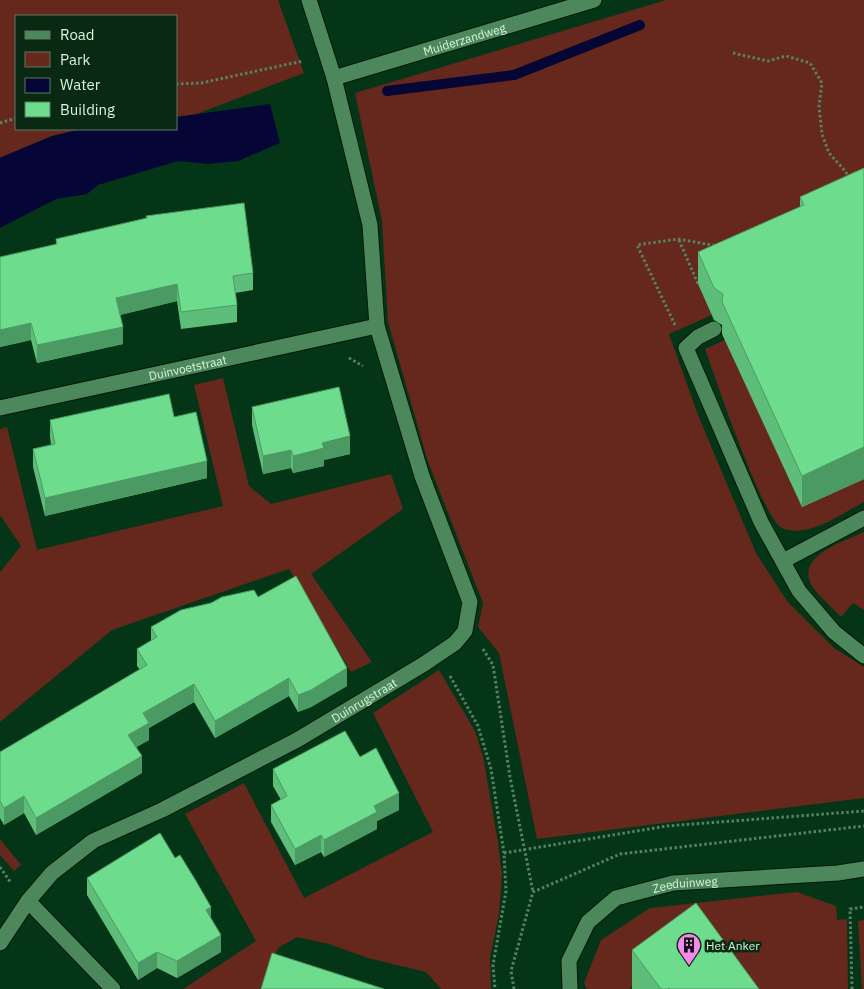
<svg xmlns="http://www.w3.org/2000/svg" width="864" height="989" font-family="'IBM Plex Sans',sans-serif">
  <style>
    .green { fill: #66271d }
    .water { fill: #050536 }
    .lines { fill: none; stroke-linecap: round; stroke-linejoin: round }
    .stream { stroke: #050536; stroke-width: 10 }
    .minor-casing { stroke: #001a06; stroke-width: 17 }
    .path { stroke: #578064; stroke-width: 3; stroke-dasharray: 2.5 2.5; stroke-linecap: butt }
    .minor { stroke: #4d885d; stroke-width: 15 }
    .wall { fill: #5ebd79 }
    .shaded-wall { fill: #4c9a63 }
    .building { fill: #6ddc8d; stroke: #4c9a63 }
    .labels { text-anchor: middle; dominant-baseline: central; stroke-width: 5; stroke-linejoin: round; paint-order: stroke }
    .street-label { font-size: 12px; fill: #d6f4dc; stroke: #092913 }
    .poi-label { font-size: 12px; fill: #d6f4dc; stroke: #092913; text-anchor: start }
  </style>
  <rect width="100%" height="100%" fill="#053517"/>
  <path class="green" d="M0,0H278L304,73L194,115L176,117V16H16V129H82L52,136L0,158Z
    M666,0H864V199L698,284L712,315L669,334L698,415L756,553L787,601L834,648L864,667V798L537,839L499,653L478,627L483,603L427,459L388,322L382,221L355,93Z
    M725,340L864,479V502C842,513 809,539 782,528C763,519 715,377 705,349Z
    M223,378L249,486L271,504L391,474L403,509L311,574L372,662L351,672L289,569L112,630L0,722V572L21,546L0,515V429L7,427L37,550L223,506L194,385Z
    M864,532V610L853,603L841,617C833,608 822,599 814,589C791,557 843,542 864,532Z
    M439,670L475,731L483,756L498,842L502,875L499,914L490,958L491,989H441L426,972L368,958L329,944L297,937L278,948L265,989H183L256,941L185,814L244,783L304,898L433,832L373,713Z
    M0,839L21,865L14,871L0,855Z
    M797,892L836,906L837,920L847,919L848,989H757L712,927L629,989H587L584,983L601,940L650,908Z
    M864,920V989H862L858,921Z"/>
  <path class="water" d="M270,104L280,143L238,161L208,164L178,161L98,185L87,194L56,199L0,228V158L4,156L52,136L82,129H176V117Z"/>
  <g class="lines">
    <path class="stream" d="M387,91L514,75L640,25"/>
    <g class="minor-casing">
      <g id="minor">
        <path id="s1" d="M334,78L594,0"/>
        <path d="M714,329L698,337L686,348L761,522L799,591L834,632L864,656"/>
        <path id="s2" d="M0,408L377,326"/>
        <path d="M783,561L864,518"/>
        <path d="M28,901L113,989"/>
        <path id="s3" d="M0,943L28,901L52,873L93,841L162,810L297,740L424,664L455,643L465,631L470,602L422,476L377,326L370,225L334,78L309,0"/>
        <path id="s4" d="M570,989L569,961L588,922L616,898L673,883L838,873L864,869"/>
      </g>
    </g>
    <path class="path" d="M733,53L768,61L786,56L810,63L822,83L819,106L822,134L829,153L846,172L848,179
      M176,84L201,83L303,61
      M0,123L16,118
      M679,240L698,284
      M675,325L637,245L678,239L717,246
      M349,358L363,366
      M483,649L493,665L510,777L533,892
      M450,676L478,726L491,769L504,853L506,891L493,965L495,989
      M504,853L667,826L864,811
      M0,867L11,883
      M514,989L511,971L533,892L620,854L864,826
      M852,989L850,909L864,907"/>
    <use href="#minor" class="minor"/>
  </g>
  <path class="wall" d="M864,168V479L802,507L722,334V325L714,320L698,284V252L800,207V197Z
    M56,239L253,273V290L235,293L237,305V322L181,329L177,301L120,315L123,344L37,363L31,340L0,347L56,244Z
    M252,407L350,454L324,460V466L293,473L291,468L263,474L252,425Z
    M174,417L207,478L45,516L33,467V449L51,445L50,437V420Z
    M258,597L347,686L311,707L298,712L289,696L215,738L194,702L149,728V740L136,747L142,773L36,835L24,813L4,825L0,818V752L140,670L137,666V649L151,641V627Z
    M360,757L399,810L377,821V829L324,857L321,852L295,865L271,822V805L281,800L273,786V769Z
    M87,878L211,918L221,952L177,978L157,968L138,980L87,895Z
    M632,950L759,989H632Z"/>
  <path class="shaded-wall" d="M177,284V301L116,316V298Z
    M31,323V340L0,347V330Z
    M123,327V344L37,363V345Z
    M350,436V454L324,460V466L293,473V456L322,443Z
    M864,447V479L802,507V476Z
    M291,450V468L263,474V456Z
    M207,461V478L45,516V498Z
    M347,668V686L311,707L298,712V695Z
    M289,678V696L215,738V721Z
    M194,684V702L149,728V740L128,752V735L143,713Z
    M142,756V773L36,835V818Z
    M399,793V810L377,821V829L324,857V840L374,806Z
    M24,796V813L4,825V808Z
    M321,835V852L295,865V849Z
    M211,907V924L206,910Z
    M221,935V952L177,978V961Z
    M157,952V968L138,980V963Z"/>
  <path class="building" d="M864,168V447L802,476L722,302L723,294L714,288L698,252L804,205L800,197Z
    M244,203L253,273L233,276L237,305L181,312L177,284L116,298L123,327L37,345L31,323L0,330V257L57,244L56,239L147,218L146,216Z
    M339,387L350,436L322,443L324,448L293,456L291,450L263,456L252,407Z
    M169,394L174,417L196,412L207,461L45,498L33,449L55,444L50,420Z
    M296,576L347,668L311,690L298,695L289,678L215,721L194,684L143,713L149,723L128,735L142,756L36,818L24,796L4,808L0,801V752L147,665L137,649L157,637L151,627L181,610L211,603L222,597L254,590L258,597Z
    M345,731L360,757L376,748L399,793L374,806L377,812L324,840L321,835L295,849L271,805L287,796L273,769Z
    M160,833L175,858L180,855L196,881L211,907L206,910L221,935L177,961L157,952L138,963L87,878Z
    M696,903L759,989H670L669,988L668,989H661L632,950Z
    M272,953L384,989H261Z"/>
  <defs>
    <g id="building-pin" transform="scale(1.25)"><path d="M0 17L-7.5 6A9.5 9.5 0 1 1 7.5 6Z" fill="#f788eb" stroke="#092913"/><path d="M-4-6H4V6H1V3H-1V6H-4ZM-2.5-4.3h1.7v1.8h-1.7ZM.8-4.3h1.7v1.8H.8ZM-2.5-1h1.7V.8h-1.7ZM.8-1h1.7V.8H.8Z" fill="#111"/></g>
  </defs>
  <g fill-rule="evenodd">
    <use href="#building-pin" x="689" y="945"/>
  </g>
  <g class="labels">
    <g class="street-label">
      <text stroke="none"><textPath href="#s1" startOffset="136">Muiderzandweg</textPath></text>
      <text stroke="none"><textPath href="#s2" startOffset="192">Duinvoetstraat</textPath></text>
      <text stroke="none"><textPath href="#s3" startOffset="445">Duinrugstraat</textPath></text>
      <text stroke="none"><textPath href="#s4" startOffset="179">Zeeduinweg</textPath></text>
    </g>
    <g class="poi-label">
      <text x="706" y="945">Het Anker</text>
    </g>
  </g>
  <rect x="15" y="15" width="162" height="115" fill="#092913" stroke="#5b7a63"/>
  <rect x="25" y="31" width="25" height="8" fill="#4d885d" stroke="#5b7a63"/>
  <text x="60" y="40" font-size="15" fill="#d6f4dc">Road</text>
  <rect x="25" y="52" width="25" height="15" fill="#66271d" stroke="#5b7a63"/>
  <text x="60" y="65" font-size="15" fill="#d6f4dc">Park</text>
  <rect x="25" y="78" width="25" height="15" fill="#050536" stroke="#5b7a63"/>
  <text x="60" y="90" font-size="15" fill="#d6f4dc">Water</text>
  <rect x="25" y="102" width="25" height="15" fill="#6ddc8d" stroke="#5b7a63"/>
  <text x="60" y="115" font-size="15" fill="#d6f4dc">Building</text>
</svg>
